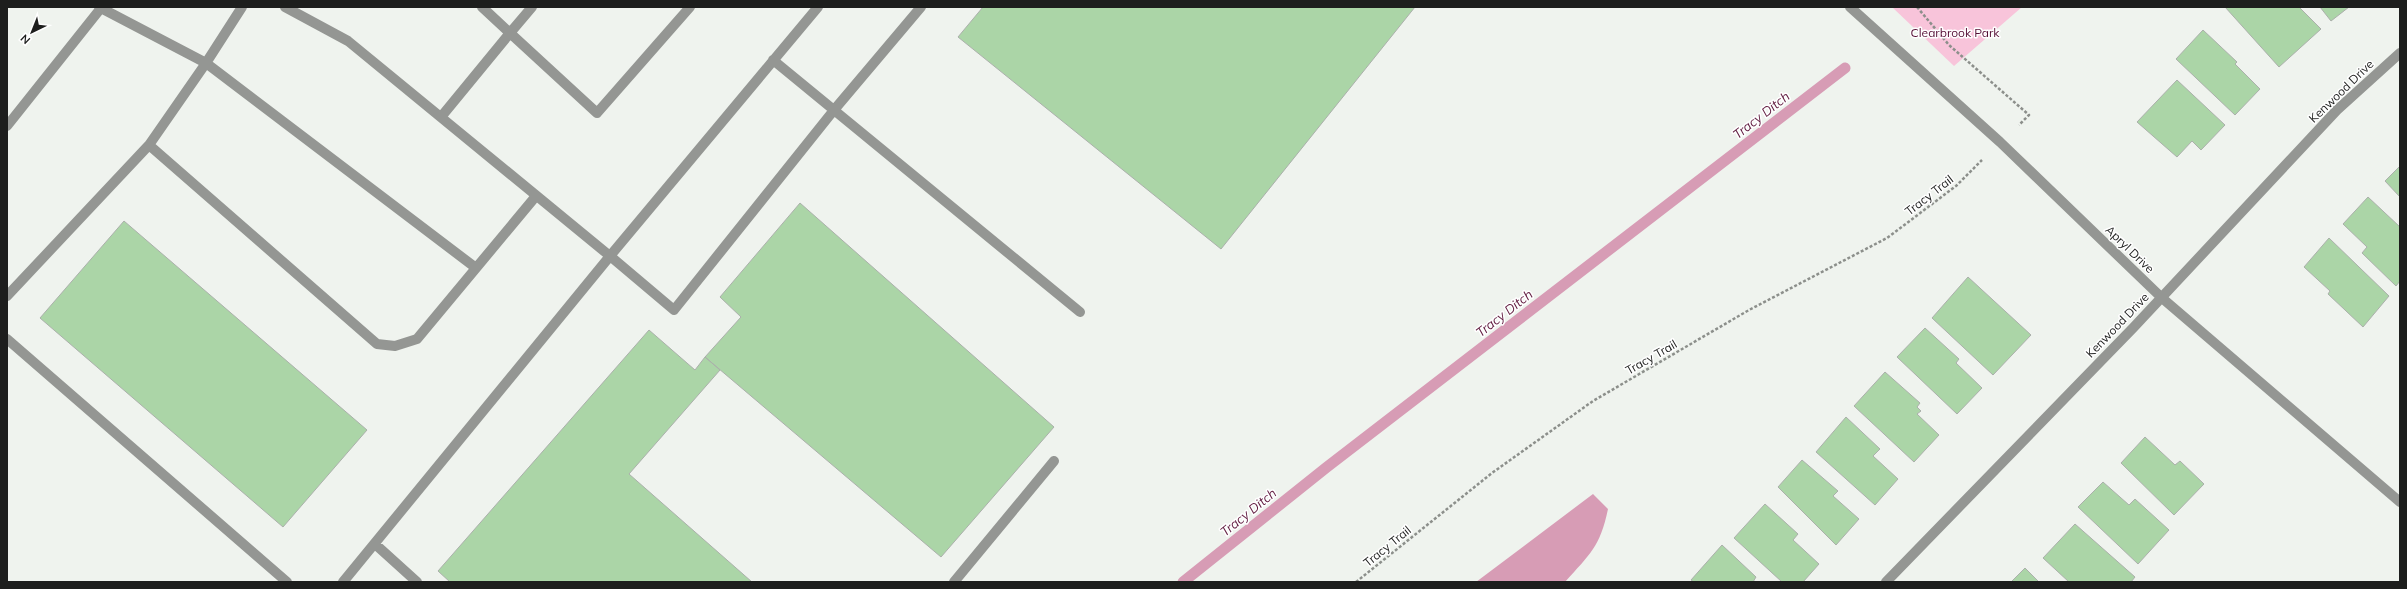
<svg xmlns="http://www.w3.org/2000/svg" width="2407" height="589" font-family="Mulish,sans-serif">
  <style>
    .green { fill: #f8c4da }
    .water { fill: #d79cb5 }
    .lines { fill: none; stroke-linecap: round; stroke-linejoin: round }
    .stream { stroke: #d79cb5; stroke-width: 11 }
    .building { fill: #abd5a7; stroke: #abb0ab }
    .path { stroke: #8c8f8b; stroke-width: 2.5; stroke-dasharray: 3 2; stroke-linecap: butt }
    .minor { stroke: #949693; stroke-width: 10 }
    .labels { text-anchor: middle; dominant-baseline: central; stroke-width: 3; stroke-linejoin: round; paint-order: stroke }
    .park-label { font-size: 12px; fill: #550f35; stroke: #fff }
    .street-label { font-size: 12px; fill: #1d1e1d; stroke: #fff }
    .water-label { font-size: 13px; font-style: italic; fill: #611c40; stroke: #fff }
  </style>
  <rect width="100%" height="100%" fill="#eff3ee"/>
  <path class="green" d="M1892,7H2022L1954,66Z"/>
  <path class="water" d="M1593,494L1608,509C1600,547 1590,554 1565,582H1476Z"/>
  <g class="lines">
    <path class="stream" d="M1183,582L1327,467L1845,68"/>
  </g>
  <path class="building" d="M983,7H1415L1221,249L958,37Z
    M2225,7H2299L2321,29L2279,67Z
    M2320,7H2349L2331,21Z
    M2203,30L2237,62L2235,64L2260,89L2235,115L2176,59Z
    M2177,80L2225,125L2201,150L2192,141L2177,157L2137,122Z
    M2400,166V197L2385,181Z
    M2368,197L2400,227V281L2396,286L2362,253L2367,247L2343,224Z
    M800,203L1054,427L941,557L705,357L741,317L720,297Z
    M124,221L367,430L283,527L40,318Z
    M2329,238L2389,296L2363,327L2328,294L2330,291L2304,267Z
    M1968,277L2031,335L1993,375L1932,318Z
    M1925,328L1959,359L1956,363L1982,388L1957,414L1897,357Z
    M649,330L695,370L705,357L720,370L629,474L752,582H450L438,571Z
    M1885,372L1920,403L1917,407L1921,411L1917,414L1939,435L1914,462L1854,406Z
    M1846,417L1880,449L1873,456L1898,479L1875,505L1816,452Z
    M2145,437L2175,465L2180,461L2204,484L2174,515L2121,463Z
    M1802,460L1838,491L1833,496L1859,519L1836,545L1778,487Z
    M2103,482L2129,505L2135,499L2169,530L2138,564L2078,507Z
    M1765,504L1798,534L1793,540L1819,564L1803,582H1782L1734,538Z
    M2075,524L2135,577L2131,582H2069L2043,558Z
    M1722,545L1756,577L1753,582H1694L1691,580Z
    M2025,568L2039,582H2011Z"/>
  <g class="lines">
    <path class="path" d="M1917,7L1949,45L2029,115L2019,125
      M1356,582L1492,473L1593,401L1749,310L1887,238L1956,186L1982,160"/>
    <path class="minor" d="M99,7L206,63L242,7
      M285,7L348,41L610,256L818,7
      M532,7L510,33L597,113L690,7
      M1850,7L2000,142L2162,298L2400,502
      M773,60L1080,312
      M441,117L510,33L482,7
      M7,126L101,8
      M476,268L206,63L149,145L377,344L395,346L417,339L536,196
      M7,296L149,145
      M7,339L287,582
      M375,544L417,582
      M343,582L610,256L674,310L834,110L921,7
      M954,582L1054,461
      M1886,582L2133,328L2337,110L2400,53"/>
  </g>
  <g class="labels">
    <g class="park-label">
      <text x="1955" y="32">Clearbrook Park</text>
    </g>
    <g class="street-label">
      <text transform="translate(2341 91) rotate(-44)">Kenwood Drive</text>
      <text transform="translate(1929 195) rotate(-38)">Tracy Trail</text>
      <text transform="translate(2130 249) rotate(44)">Apryl Drive</text>
      <text transform="translate(2117 325) rotate(-46)">Kenwood Drive</text>
      <text transform="translate(1651 357) rotate(-30)">Tracy Trail</text>
      <text transform="translate(1387 546) rotate(-39)">Tracy Trail</text>
    </g>
    <g class="water-label">
      <text transform="translate(1761 115) rotate(-38)">Tracy Ditch</text>
      <text transform="translate(1504 313) rotate(-38)">Tracy Ditch</text>
      <text transform="translate(1248 512) rotate(-39)">Tracy Ditch</text>
    </g>
  </g>
  <rect width="2407" height="589" fill="none" stroke="#1d1e1d" stroke-width="16"/>
  <g transform="translate(32 32) rotate(223)" stroke="#ffffff" stroke-width="3" paint-order="stroke">
  <path d="M0-3L7 15L0 10L-7 15Z" fill="#1d1e1d"/>
  <text y="-6" font-size="11" font-weight="bold" text-anchor="middle" fill="#1d1e1d">N</text>
  </g>
</svg>
